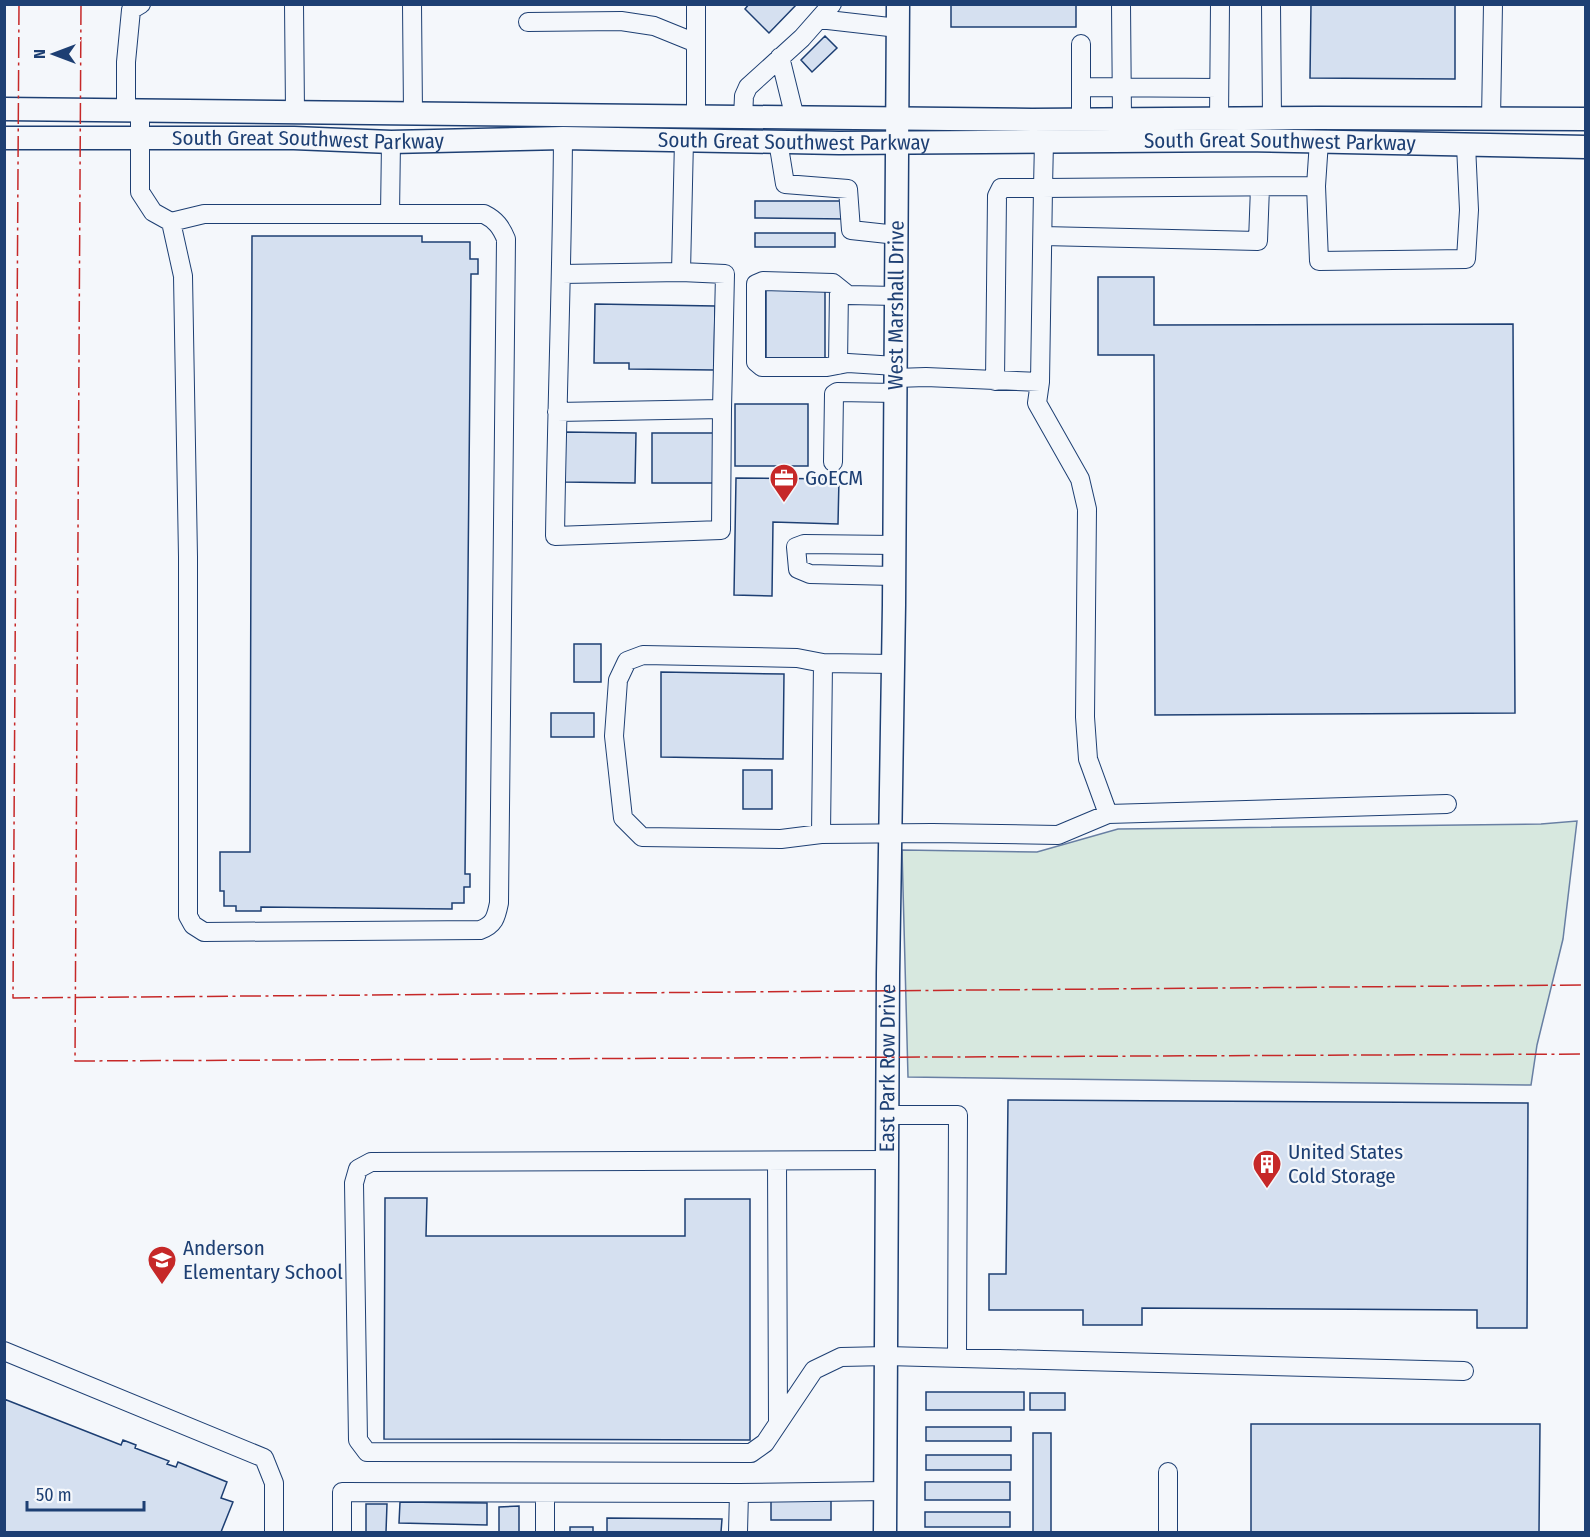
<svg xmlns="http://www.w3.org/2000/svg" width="1590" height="1537" font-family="'Fira Sans Condensed',sans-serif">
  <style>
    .green { fill: #d7e8df; stroke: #687fa3; stroke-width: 1.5 }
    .building { fill: #d5e0f0; stroke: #1d3f73; stroke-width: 1.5 }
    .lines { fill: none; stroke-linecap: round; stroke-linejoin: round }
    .minor-casing { stroke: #1d3f73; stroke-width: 20 }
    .major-casing { stroke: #1d3f73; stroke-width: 25 }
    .minor { stroke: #f4f7fb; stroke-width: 18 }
    .major { stroke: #f4f7fb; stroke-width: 22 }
    .power { stroke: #c62828; stroke-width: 1.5; stroke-dasharray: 21 4.5 3 4.5; stroke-linecap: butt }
    .labels { text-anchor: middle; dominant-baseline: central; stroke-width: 4.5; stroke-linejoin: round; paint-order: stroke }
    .street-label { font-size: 21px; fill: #1d3f73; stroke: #f4f7fb }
    .poi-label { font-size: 21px; fill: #1d3f73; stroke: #f4f7fb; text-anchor: start }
  </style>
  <rect width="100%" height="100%" fill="#f4f7fb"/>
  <path class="green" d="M1577,821L1563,939L1537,1045L1531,1085L908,1077L902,850L1037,852L1118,829L1541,824Z"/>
  <path class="building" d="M749,4H797L769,33L745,9Z
    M951,4H1076V27H951Z
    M1311,4H1455V79L1310,78Z
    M825,36L837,48L812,72L801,60Z
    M755,201H846V219L755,218Z
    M755,233H835V247H755Z
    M252,236H422V242H470V259H478V274H471L465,874H470V887H464V903H452V909L261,907V911H236V906H224V891H220V852H250Z
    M1098,277H1154V325L1513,324L1515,713L1155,715L1154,355H1098Z
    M766,289H825V360L766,359Z
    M595,304L715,306L714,370L629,369V363H594Z
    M735,404H808V466H735Z
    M565,432L636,433L635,483L564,482Z
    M652,433H713V483H652Z
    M736,478L839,479L838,524L773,522L772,596L734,595Z
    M574,644H601V682H574Z
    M661,672L784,674L783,759L661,757Z
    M551,713H594V737H551Z
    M743,770H772V809H743Z
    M1008,1100L1528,1103L1527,1328H1477V1310L1142,1308V1325H1083V1310H989V1274H1006Z
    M385,1198H427L426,1236H685V1199H750V1440L384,1439Z
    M926,1392H1024V1410H926Z
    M1030,1393H1065V1410H1030Z
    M4,1399L121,1445L123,1440L136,1445L135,1448L169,1461L167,1464L176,1467L178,1462L227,1482L221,1498L233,1502L221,1532H4Z
    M1251,1424H1540L1539,1532H1251Z
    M926,1427H1011V1441H926Z
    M1033,1433H1051V1532H1033Z
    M926,1455H1011V1470H926Z
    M925,1482H1010V1500H925Z
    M771,1496H831V1520H771Z
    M400,1502L487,1503V1525L399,1523Z
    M366,1504H387L386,1532H366Z
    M519,1506V1532H499V1507Z
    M925,1512H1010V1527H925Z
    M607,1518L722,1519L721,1532H607Z
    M570,1527H593V1532H570Z"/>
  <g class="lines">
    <g class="minor-casing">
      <path id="minor" d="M294,4L295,112
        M412,4L413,114
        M696,4V117
        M1121,4L1122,119
        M1271,4L1272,118
        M819,19L898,28
        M528,22L621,21L654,26L696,43
        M1081,44V120
        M780,57L795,118
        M1081,87L1219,88
        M126,109V62L131,10L141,4
        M140,109V192L153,212L171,222L204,214H390L391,142
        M743,118L744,96L748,87L802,38L832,4
        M1219,119L1220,4
        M1491,119L1493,4
        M563,138C562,270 557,403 555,536L721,530L722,409
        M778,141L785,184L848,189L851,230L897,235
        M1044,141L1043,188L1316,186
        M1319,141L1316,186L1319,261L1466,259L1469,210L1466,145
        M171,222L183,276L188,557V916L193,925L204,932L480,930C494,925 496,918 499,903L506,239C501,227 496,220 484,214H390
        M1043,236L1258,241L1260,187
        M681,272L684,140
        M838,365L839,288
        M896,366L848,363L827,367H762L756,362V284L763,281L833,283L848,295L896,296
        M896,378L926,377L1040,382
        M557,412L722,409L725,274L681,272L562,274
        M833,462L834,394L837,392L896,393
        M894,576L810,574L798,569L796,547L804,544L895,545
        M893,664L823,663L821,834L932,833L1058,835L1108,814L1088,759L1085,717L1087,509L1080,479L1037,403L1040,382L1043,188H1001L997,196L995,381
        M1108,814L1447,804
        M821,834L781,839L642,837L623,818L614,736L618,680L627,661L643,655L797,658L823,663
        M887,1115H958L957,1358
        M887,1160L371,1162L358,1169L354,1183L358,1440L367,1452L751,1453L765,1443L814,1370L841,1357L887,1356L1464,1371
        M777,1161L778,1423
        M4,1351L264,1458L274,1483V1532
        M1168,1472V1532
        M342,1532V1492L739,1493
        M545,1532V1493
        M738,1532L739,1493L886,1491"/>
    </g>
    <g class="major-casing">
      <g id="major">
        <path d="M4,109L1032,120L1320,118L1586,119"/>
        <path id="s1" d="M4,138H294L391,142L563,138L839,143L1243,140L1586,147"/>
        <path id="s2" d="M885,1532L888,974L894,605L898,4"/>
      </g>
    </g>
    <use href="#minor" class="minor"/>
    <use href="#major" class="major"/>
    <path class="power" d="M19,4L13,998L1586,985
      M81,4L75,1061L1586,1054"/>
  </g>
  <defs>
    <g id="office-pin" transform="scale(1.5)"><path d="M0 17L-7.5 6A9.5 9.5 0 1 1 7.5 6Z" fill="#c62828" stroke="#f4f7fb"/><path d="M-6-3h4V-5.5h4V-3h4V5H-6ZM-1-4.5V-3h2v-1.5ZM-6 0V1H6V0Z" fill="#fff"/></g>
    <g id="building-pin" transform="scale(1.5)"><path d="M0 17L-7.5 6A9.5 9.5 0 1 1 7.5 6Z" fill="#c62828" stroke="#f4f7fb"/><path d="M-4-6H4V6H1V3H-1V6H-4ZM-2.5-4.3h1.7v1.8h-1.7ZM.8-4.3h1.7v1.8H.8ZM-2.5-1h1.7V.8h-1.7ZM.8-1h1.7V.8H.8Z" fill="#fff"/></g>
    <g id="school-pin" transform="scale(1.5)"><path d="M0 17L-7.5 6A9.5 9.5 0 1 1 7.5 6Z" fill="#c62828" stroke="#f4f7fb"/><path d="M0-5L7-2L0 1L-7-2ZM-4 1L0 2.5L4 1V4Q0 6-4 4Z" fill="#fff"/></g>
  </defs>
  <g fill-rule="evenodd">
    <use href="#office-pin" x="784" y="478"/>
    <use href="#building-pin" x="1267" y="1164"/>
    <use href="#school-pin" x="162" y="1260"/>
  </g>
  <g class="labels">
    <g class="street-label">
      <text stroke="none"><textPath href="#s1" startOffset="304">South Great Southwest Parkway</textPath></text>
      <text stroke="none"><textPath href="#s1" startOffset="790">South Great Southwest Parkway</textPath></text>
      <text stroke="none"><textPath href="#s1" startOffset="1276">South Great Southwest Parkway</textPath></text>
      <text stroke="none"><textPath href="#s2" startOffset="1227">West Marshall Drive</textPath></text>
      <text stroke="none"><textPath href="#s2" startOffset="464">East Park Row Drive</textPath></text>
    </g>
    <g class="poi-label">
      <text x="805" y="478">GoECM</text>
      <text x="1288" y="1152">United States<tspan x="1288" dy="24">Cold Storage</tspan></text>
      <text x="183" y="1248">Anderson<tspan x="183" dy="24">Elementary School</tspan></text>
    </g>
  </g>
  <rect width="1590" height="1537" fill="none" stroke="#1d3f73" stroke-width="12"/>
  <g transform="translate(54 54) rotate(270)" stroke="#f4f7fb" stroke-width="4.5" paint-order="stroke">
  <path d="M0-4.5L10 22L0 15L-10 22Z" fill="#1d3f73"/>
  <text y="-9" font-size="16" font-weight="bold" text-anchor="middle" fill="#1d3f73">N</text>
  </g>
  <path d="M27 1501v9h117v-9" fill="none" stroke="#1d3f73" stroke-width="3"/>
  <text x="36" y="1501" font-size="18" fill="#1d3f73" stroke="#f4f7fb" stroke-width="4.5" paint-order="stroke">50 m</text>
</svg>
